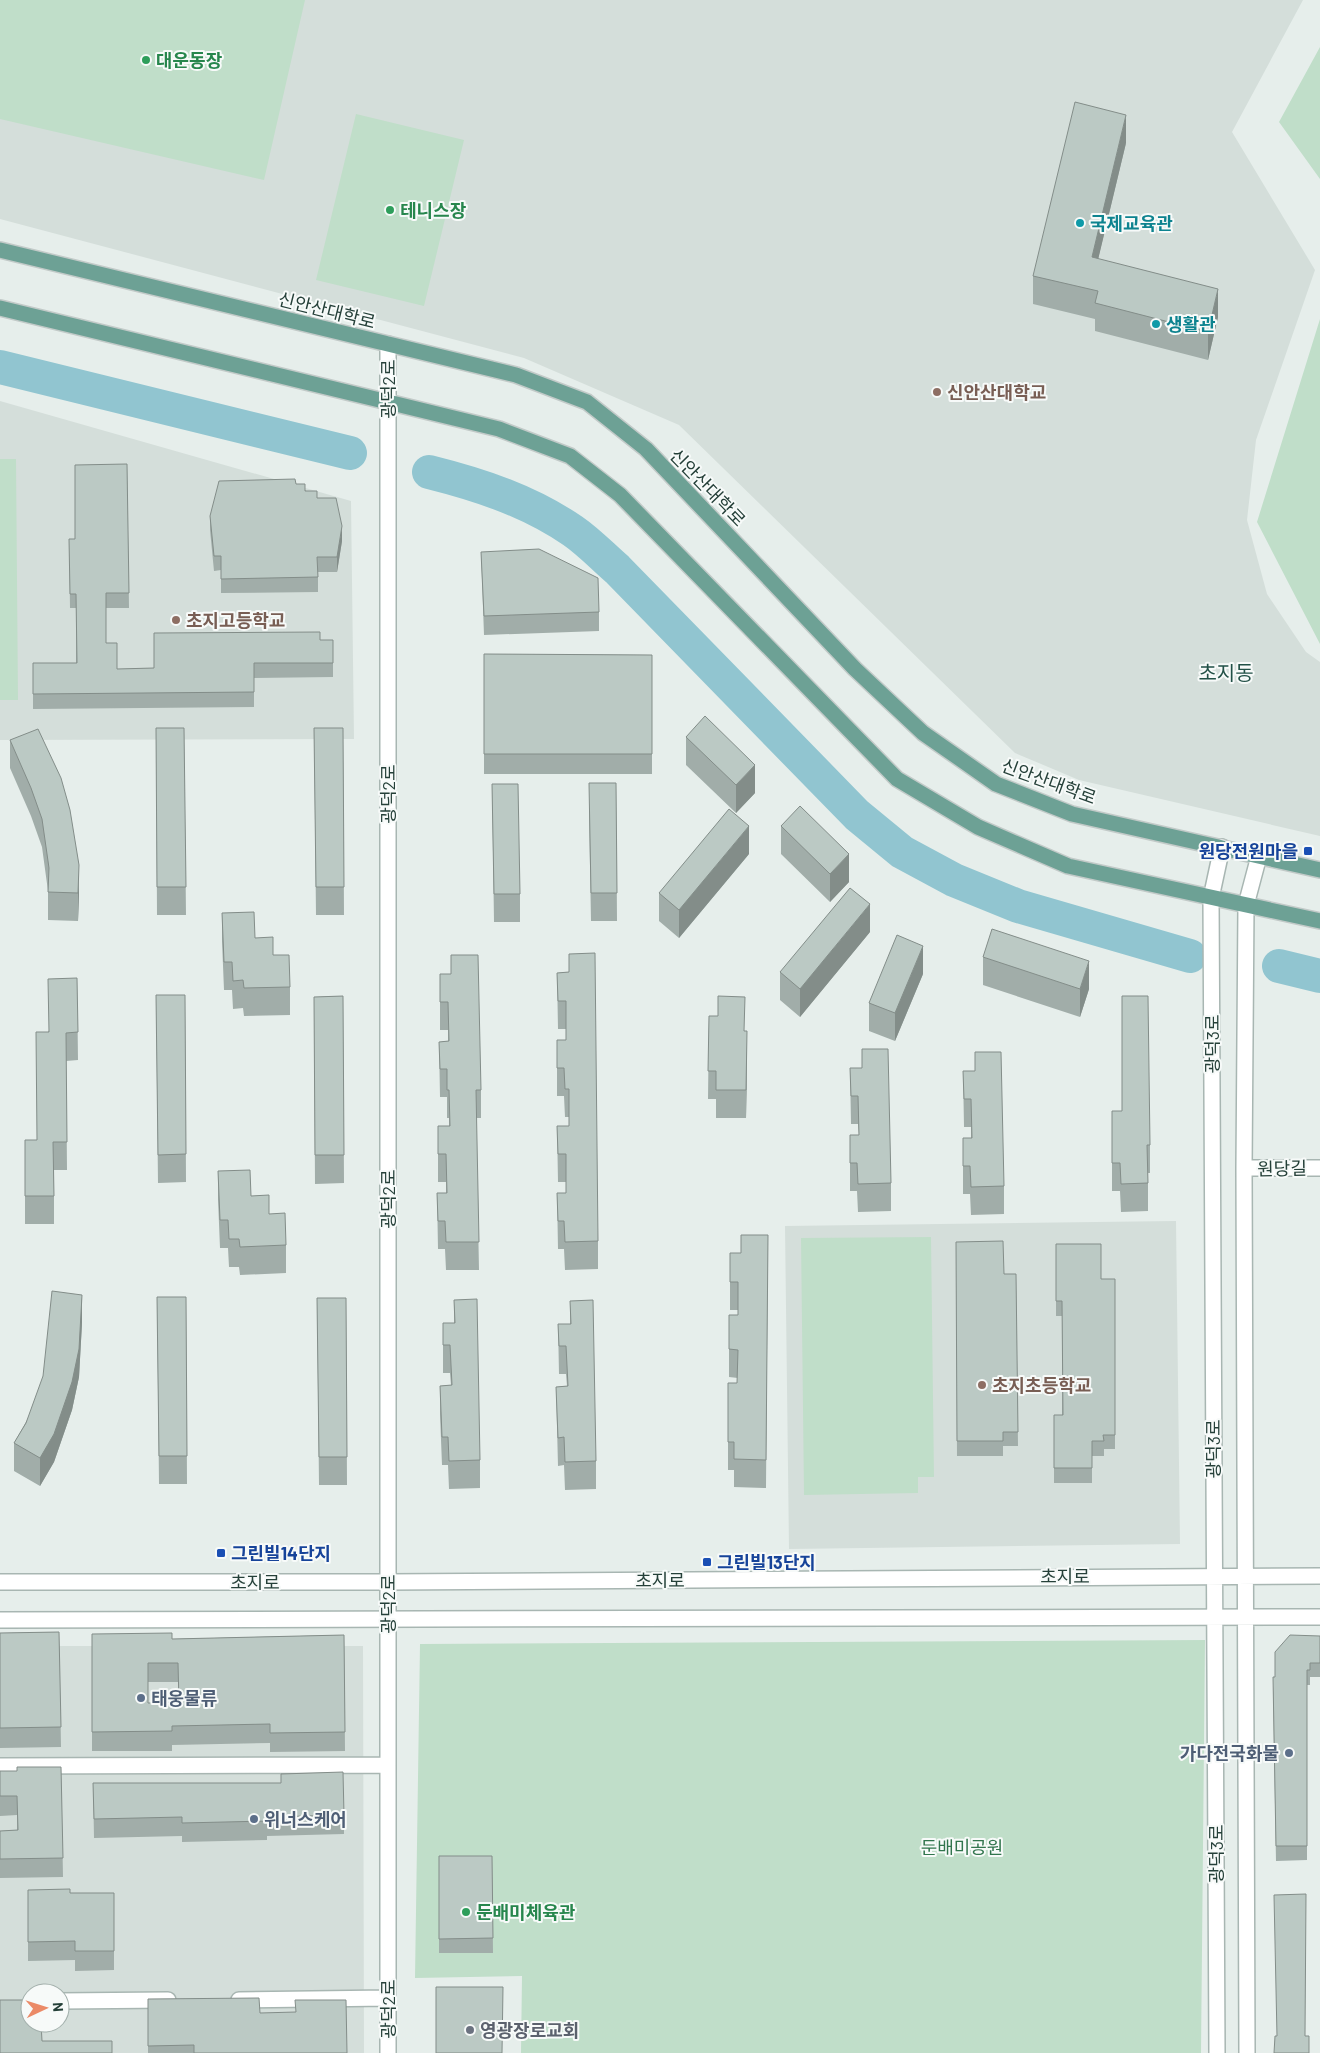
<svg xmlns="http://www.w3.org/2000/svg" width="1320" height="2053" font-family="Barlow,'Noto Sans KR',sans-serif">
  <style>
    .built { fill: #d4deda; fill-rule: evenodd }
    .green { fill: #c0dec9 }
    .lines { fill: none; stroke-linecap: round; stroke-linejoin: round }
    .river { stroke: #91c5d0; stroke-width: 34 }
    .minor-casing { stroke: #a8b6b2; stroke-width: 18 }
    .major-casing { stroke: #c2cac8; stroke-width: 18 }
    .minor { stroke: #fff; stroke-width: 15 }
    .major { stroke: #6da195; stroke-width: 15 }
    .wall { fill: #a1ada9; fill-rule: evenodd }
    .shaded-wall { fill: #838d89 }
    .building { fill: #bbc9c4; stroke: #838d89; fill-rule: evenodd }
    .leisure-dot { fill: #2e9e5b; stroke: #f7faf9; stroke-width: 2 }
    .culture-dot { fill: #0f9aa8; stroke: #f7faf9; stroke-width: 2 }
    .education-dot { fill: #8d6e63; stroke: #f7faf9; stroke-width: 2 }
    .transit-dot { fill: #1a4fb4; stroke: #f7faf9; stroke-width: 2 }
    .service-dot { fill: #5c6f8a; stroke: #f7faf9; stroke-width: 2 }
    .worship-dot { fill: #6b7280; stroke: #f7faf9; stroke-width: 2 }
    .labels { text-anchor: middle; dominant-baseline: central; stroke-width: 4; stroke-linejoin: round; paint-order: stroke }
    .leisure-label { font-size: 18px; font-weight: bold; fill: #27864d; stroke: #f7faf9; text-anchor: start }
    .culture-label { font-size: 18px; font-weight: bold; fill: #0d838f; stroke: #f7faf9; text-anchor: start }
    .street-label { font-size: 18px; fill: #254039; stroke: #f7faf9 }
    .education-label { font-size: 18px; font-weight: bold; fill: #785e54; stroke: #f7faf9; text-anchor: start }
    .transit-label { font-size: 18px; font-weight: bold; fill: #164399; stroke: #f7faf9; text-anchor: start }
    .service-label { font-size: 18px; font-weight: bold; fill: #4e5e75; stroke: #f7faf9; text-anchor: start }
    .park-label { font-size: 18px; fill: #31754d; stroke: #f7faf9 }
    .worship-label { font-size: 18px; font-weight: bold; fill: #5b616d; stroke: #f7faf9; text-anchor: start }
    .quarter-label { font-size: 20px; fill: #225147; stroke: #f7faf9 }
  </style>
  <rect width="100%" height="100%" fill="#e6eeeb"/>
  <path class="built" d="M0,0H1303L1232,132L1315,270L1256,440L1247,520L1267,594L1306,652L1320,662V836L1079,780L1015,753L679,425L524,358L0,219Z
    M0,401L351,501L354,739L0,740Z
    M1176,1221L1180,1544L789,1549L785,1226Z
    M0,1646H363L364,2053H0ZM30,1993H60V2023H30Z"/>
  <path class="green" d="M0,0H305L264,180L0,119Z
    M1320,47V179L1279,122Z
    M356,114L464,140L424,306L316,280Z
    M1320,319V644L1257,522Z
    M0,459H16L18,700H0Z
    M931,1237L934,1477H918V1493L804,1495L801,1238Z
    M1205,1640L1201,2053H521L522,1976L415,1978L420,1644Z"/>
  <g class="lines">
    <path class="river" d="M0,367L350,453
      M429,472C481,485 529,501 573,531C589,542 603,557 617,569L857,815L902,852L954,880L1018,906L1190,956
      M1279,966L1320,976"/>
    <g class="minor-casing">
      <path id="minor" d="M388,344V2053
        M1244,1168H1320
        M0,1582H388L1320,1576
        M0,1620L1320,1617
        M0,1766L388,1765
        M239,2000L388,1998
        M60,2001L168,2000
        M1217,2053L1211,898L1222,847
        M1247,2053L1244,1168L1246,905L1259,856"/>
    </g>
    <g class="major-casing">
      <path id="major" d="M0,250L516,375L587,402L646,449L855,669L923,733L996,784L1072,814L1320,870
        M0,308L499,429L570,456L620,495L897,779L978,827L1068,866L1320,921"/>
    </g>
    <use href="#minor" class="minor"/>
    <use href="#major" class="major"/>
  </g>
  <path class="wall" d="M1126,143L1098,259L1218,317L1208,360L1095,331V319L1033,304V276Z
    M127,464L129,608H106V643L117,669L154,668L320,640H333V677L254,678V707L33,709V663H76V608H70L69,539H75Z
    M296,484L317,498L342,541L337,572H318V592L221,593V570L214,571L210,530V516Z
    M481,552L599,612V631L484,635Z
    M484,654L652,655V774H484Z
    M156,728H184L186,915H157Z
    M314,728H343L344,915H316Z
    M686,737L755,793L736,813L686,765Z
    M10,740L79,893L78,921L48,920V891L42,847L31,816L10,768Z
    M616,783L617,921H591L589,811Z
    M492,784L520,894V922H494Z
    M781,826L849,882L830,902L781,854Z
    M749,854L679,938L659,921V893Z
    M222,913L255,938L273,955L290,987V1015L244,1016L243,1008L233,1009L232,990H224L222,941Z
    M870,932L800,1017L780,1000V972Z
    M983,957L1089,989L1080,1017L983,985Z
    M569,972L598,1241V1269L565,1270L564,1249H558L557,1193H566V1182H558L557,1126H569V1117H565L564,1096H557V1040H566V1029H558L557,973Z
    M440,974L481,1090V1118H476L479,1270H446L445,1249H438L437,1193H446V1182H438V1126H449V1118H447V1097H440L439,1042L448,1041V1030H440Z
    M923,974L895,1041L869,1031V1003Z
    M77,978L78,1060L66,1061L67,1170H54V1224H25V1140H37L48,1032Z
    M156,995H185L186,1182L158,1183Z
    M343,996L344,1183L315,1184L314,997Z
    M709,1016L745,1031L747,1059L746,1118H716V1099H708Z
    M850,1068L891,1183V1211L858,1212L857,1191H850V1135H859L858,1124H851Z
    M963,1071L1004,1186V1214L971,1215L970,1194H963V1138H971V1127H964Z
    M1112,1111L1150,1145V1173H1148V1211L1121,1212L1120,1191H1112Z
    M218,1171L251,1196L269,1214L286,1245V1273L240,1275L239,1267H229L228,1248H220L218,1199Z
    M768,1235L766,1488L734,1487V1470H728V1383H737L738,1378L729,1377V1315H738V1310H730V1253H741Z
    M956,1242L1004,1274H1016L1018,1446H1003V1456H957Z
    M1056,1244L1101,1279H1115V1449H1104V1456H1092V1483H1054V1415H1062V1316H1056Z
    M157,1297H186L187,1484H159Z
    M317,1298H346L347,1485H319Z
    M454,1300L480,1460V1488L449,1489L448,1465H442L440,1414V1386L451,1385L450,1373H443V1323H454Z
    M570,1301L596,1461V1489L565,1490L564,1465L558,1466L556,1387L567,1386L566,1374H559L558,1324H570Z
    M82,1323L79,1377L72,1410L54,1462L40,1486L14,1471V1443Z
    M59,1632L61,1747L0,1748V1633Z
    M92,1634L172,1639L344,1635L345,1751L270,1752V1743L172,1745V1751H92ZM148,1682H178V1703H148Z
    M1320,1636V1677H1310V1685H1307V1860L1276,1861L1273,1692L1275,1677Z
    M61,1767L63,1877L0,1878V1831L17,1830V1815L0,1816V1771H17Z
    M93,1783L344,1815V1834L267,1836V1840L182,1842V1836L94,1838Z
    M439,1856H492L493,1953H439Z
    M28,1890L70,1893H114V1970L75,1971V1960L28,1961Z
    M148,1999L260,2013L347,2053H148Z"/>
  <path class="shaded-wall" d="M1126,115V143L1092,285V257Z
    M1218,289V317L1208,360V332Z
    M342,526V541L337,572V557Z
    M755,765V793L736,813V785Z
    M749,826V854L679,938V910Z
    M849,854V882L830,902V874Z
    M79,865V893L78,921V893Z
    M870,904V932L800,1017V989Z
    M923,946V974L895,1041V1013Z
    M1089,961V989L1080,1017V989Z
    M747,1031V1059L746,1118V1090Z
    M82,1295V1323L79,1377L72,1410L54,1462L40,1486V1458Z"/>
  <path class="building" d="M1075,102L1126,115L1092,257L1218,289L1208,332L1095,303L1098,291L1033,276Z
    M127,464L129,593H106V643H117V669L154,668V633L320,632V640H333V663H254V692L33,694V663H77L76,594H70L69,539H75V465Z
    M295,479L296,484H305V491H317V498H336L342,526L337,557H317L318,577L221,579V556H214L210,516L219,481Z
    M539,549L598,578L599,612L484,616L481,552Z
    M484,654L652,655V754H484Z
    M705,716L755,765L736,785L686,737Z
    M156,728H184L186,887H157Z
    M314,728H343L344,887H316Z
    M38,729L61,778L70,810L79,865L78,893L48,892L49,868L42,819L31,788L10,740Z
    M589,783H616L617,893H591Z
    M492,784H518L520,894H494Z
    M800,806L849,854L830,874L781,826Z
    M729,809L749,826L679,910L659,893Z
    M850,888L870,904L800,989L780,972Z
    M254,912L255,938L273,937V955H289L290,987L244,988L243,980L233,981L232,962H224L222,913Z
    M992,929L1089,961L1080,989L983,957Z
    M897,935L923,946L895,1013L869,1003Z
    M595,953L598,1241L565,1242L564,1221H558L557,1193H566V1154H558L557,1126H569V1089H565L564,1068H557V1040H566V1001H558L557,973L569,972V954Z
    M451,955H478L481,1090H476L479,1242H446L445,1221H438L437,1193H447L446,1154H438V1126H450L449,1090H447V1069H440L439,1042L449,1041L448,1002H440V974H451Z
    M77,978L78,1032L66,1033L67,1142H53L54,1196H25V1140H37L36,1032H49L48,979Z
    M156,995H185L186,1154L158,1155Z
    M343,996L344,1155H315L314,997Z
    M718,996L745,997L744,1031H747L746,1090H716V1071H708L709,1016H718Z
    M1122,996H1148L1150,1145H1147L1148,1183L1121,1184L1120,1163H1112V1111H1122Z
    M862,1049H888L891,1183L858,1184L857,1163H850V1135H859L858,1096H851L850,1068H862Z
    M975,1052H1001L1004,1186L971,1187L970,1166H963V1138H972L971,1099H964L963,1071H975Z
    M250,1170L251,1196L269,1195V1214L285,1213L286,1245L240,1247L239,1239H229L228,1220H220L218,1171Z
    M741,1235H768L766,1460L734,1459V1442H728V1383H737L738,1350L729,1349V1315H738V1282H730V1253H741Z
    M1003,1241L1004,1274H1016L1018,1432H1003V1441H957L956,1242Z
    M1056,1244H1101V1279H1115V1435H1103L1104,1441H1092V1468H1054V1415H1063L1062,1301H1056Z
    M52,1291L82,1295L79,1349L72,1382L54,1434L40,1458L14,1443L26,1423L43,1376Z
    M157,1297H186L187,1456H159Z
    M317,1298H346L347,1457H319Z
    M477,1299L480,1460L449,1461L448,1437H442L440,1386L452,1385L450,1345H443V1323H455L454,1300Z
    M593,1300L596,1461L565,1462L564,1437L558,1438L556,1387L568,1386L566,1346H559L558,1324H571L570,1301Z
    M59,1632L61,1727L0,1728V1633Z
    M172,1633V1639L344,1635L345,1732L270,1733V1724L172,1726V1731L92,1732V1634ZM148,1663H178L179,1703H148Z
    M1290,1635L1320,1636V1663H1310V1670H1307V1846H1276L1273,1677H1275V1652Z
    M17,1767H61L63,1858L0,1859V1831L18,1830L17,1796H0V1771H17Z
    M343,1772L344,1815L267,1817V1821L182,1823V1817L94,1819L93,1783H281V1774Z
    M439,1856H492L493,1938L439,1939Z
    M70,1889V1893H114V1951H75V1941L28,1942V1890Z
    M1306,1894L1305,2036H1309V2053H1274L1275,2036H1277L1274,1895Z
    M436,1987H503L502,2053H436Z
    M259,1998L260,2013L296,2012L295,2000H346L347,2053H194V2045L148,2046V1999Z
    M0,2000H30V2023H41L42,2041H112V2053H0Z"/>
  <g class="leisure-dot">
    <circle cx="146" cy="60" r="5"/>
    <circle cx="390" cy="210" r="5"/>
    <circle cx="466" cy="1912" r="5"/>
  </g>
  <g class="culture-dot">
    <circle cx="1080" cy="223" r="5"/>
    <circle cx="1156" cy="324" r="5"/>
  </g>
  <g class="education-dot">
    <circle cx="937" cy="392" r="5"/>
    <circle cx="176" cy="620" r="5"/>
    <circle cx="982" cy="1385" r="5"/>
  </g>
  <g class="transit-dot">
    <rect x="1303" y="846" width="10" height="10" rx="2.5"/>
    <rect x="216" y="1548" width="10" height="10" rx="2.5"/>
    <rect x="702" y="1557" width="10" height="10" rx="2.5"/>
  </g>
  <g class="service-dot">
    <circle cx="141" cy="1698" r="5"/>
    <circle cx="1289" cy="1753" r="5"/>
    <circle cx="254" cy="1819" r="5"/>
  </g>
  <circle class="worship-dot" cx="470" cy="2030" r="5"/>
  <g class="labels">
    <g class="leisure-label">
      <text x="156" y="60">대운동장</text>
      <text x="400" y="210">테니스장</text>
      <text x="476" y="1912">둔배미체육관</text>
    </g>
    <g class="culture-label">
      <text x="1090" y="223">국제교육관</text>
      <text x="1166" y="324">생활관</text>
    </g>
    <g class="street-label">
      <text transform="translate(327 310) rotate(14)">신안산대학로</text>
      <text transform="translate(388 389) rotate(-90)">광덕2로</text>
      <text transform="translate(708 487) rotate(46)">신안산대학로</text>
      <text transform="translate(1049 781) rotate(20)">신안산대학로</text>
      <text transform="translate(388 794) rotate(-90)">광덕2로</text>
      <text transform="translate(1212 1044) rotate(-90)">광덕3로</text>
      <text transform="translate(1282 1168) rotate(-1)">원당길</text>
      <text transform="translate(388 1199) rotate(-90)">광덕2로</text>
      <text transform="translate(1213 1449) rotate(-90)">광덕3로</text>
      <text x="1065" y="1576">초지로</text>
      <text x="660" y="1580">초지로</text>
      <text x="255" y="1582">초지로</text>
      <text transform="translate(388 1604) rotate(-90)">광덕2로</text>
      <text transform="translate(1216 1854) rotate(-90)">광덕3로</text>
      <text transform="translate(388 2009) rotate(-90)">광덕2로</text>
    </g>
    <g class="education-label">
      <text x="947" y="392">신안산대학교</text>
      <text x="186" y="620">초지고등학교</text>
      <text x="992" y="1385">초지초등학교</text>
    </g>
    <g class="transit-label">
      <text x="1298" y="851" text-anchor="end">원당전원마을</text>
      <text x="231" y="1553">그린빌14단지</text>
      <text x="717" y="1562">그린빌13단지</text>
    </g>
    <g class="service-label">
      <text x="151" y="1698">태웅물류</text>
      <text x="1279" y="1753" text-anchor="end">가다전국화물</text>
      <text x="264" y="1819">위너스케어</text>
    </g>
    <g class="park-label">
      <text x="962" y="1847">둔배미공원</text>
    </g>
    <g class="worship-label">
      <text x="480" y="2030">영광장로교회</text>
    </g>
    <g class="quarter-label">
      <text x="1226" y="672">초지동</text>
    </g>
  </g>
  <g transform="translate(45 2008) rotate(86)"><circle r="24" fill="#f7faf9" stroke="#a3b0ac"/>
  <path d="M0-4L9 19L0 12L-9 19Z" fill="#eb8a67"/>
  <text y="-8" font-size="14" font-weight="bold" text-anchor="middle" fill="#254039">N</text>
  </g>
</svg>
